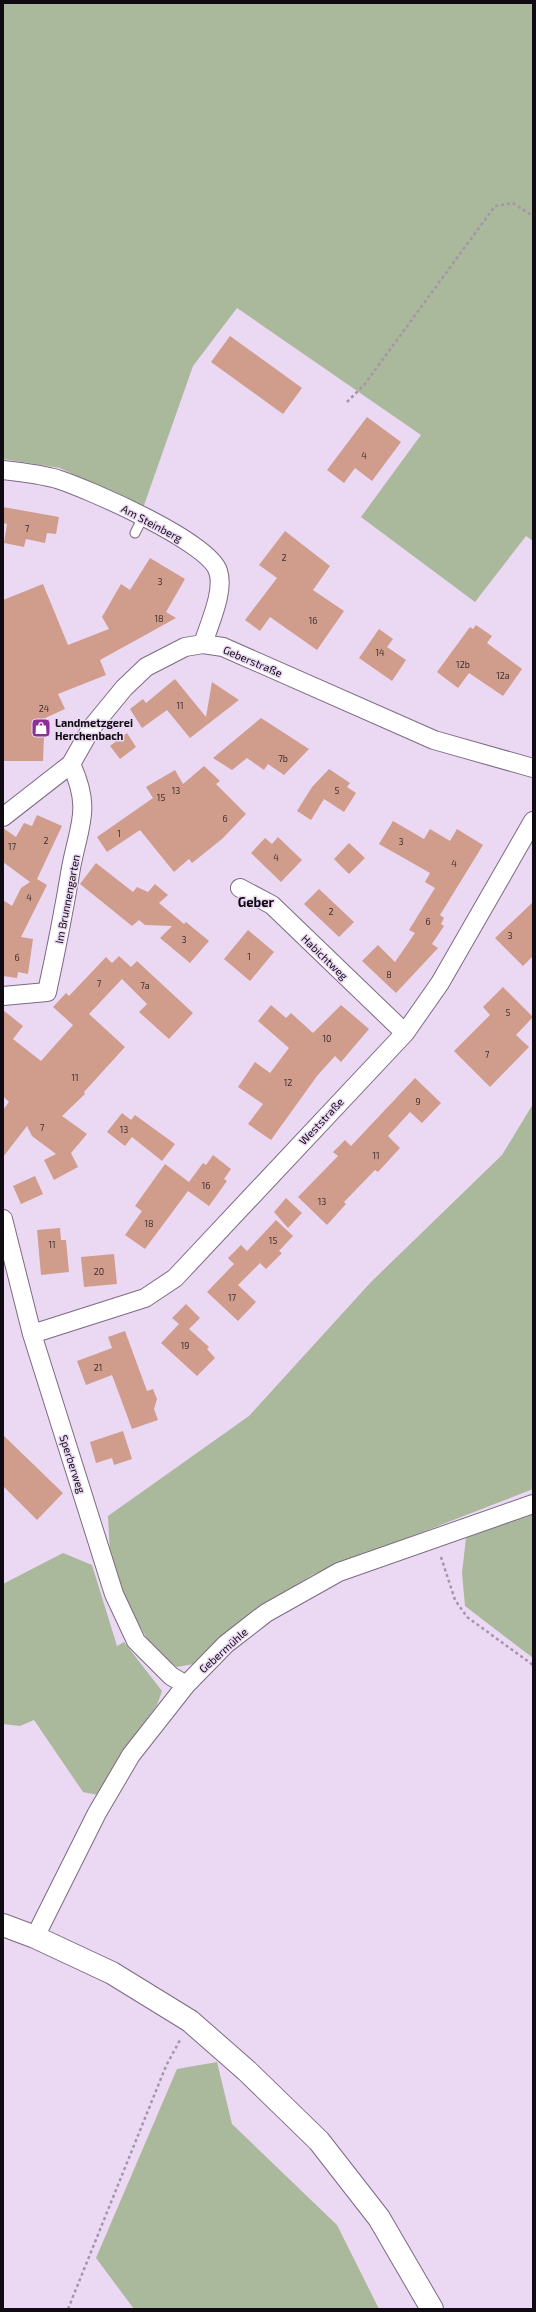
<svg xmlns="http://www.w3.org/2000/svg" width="536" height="2312" font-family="'Exo 2',sans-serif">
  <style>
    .green { fill: #aab89b }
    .building { fill: #d09d8c }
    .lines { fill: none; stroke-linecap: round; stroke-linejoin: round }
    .service-casing { stroke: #7c6b83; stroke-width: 11 }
    .minor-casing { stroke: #7c6b83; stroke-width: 20 }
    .tertiary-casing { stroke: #7c6b83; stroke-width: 24 }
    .path { stroke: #a495aa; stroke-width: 2.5; stroke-dasharray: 3 3; stroke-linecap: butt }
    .service { stroke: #fff; stroke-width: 9 }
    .minor { stroke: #fff; stroke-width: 18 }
    .tertiary { stroke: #fff; stroke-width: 22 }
    .labels { text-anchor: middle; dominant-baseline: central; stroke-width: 3; stroke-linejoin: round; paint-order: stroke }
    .number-label { font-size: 9px; fill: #402f31 }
    .street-label { font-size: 11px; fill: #100a13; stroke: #ebd8f3 }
    .poi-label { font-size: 11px; font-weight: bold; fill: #100a13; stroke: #ebd8f3; text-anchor: start }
    .quarter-label { font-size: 13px; font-weight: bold; fill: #100a13; stroke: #ebd8f3 }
  </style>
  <rect width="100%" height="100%" fill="#ebd8f3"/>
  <path class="green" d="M3,3H533V541L526,536L475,602L361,517L421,435L237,308L193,366L143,508L60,468L3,459Z
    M533,1104V1489L312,1575L262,1607L221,1638L194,1664L177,1667L155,1652L119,1591L110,1552L108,1516L249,1416L371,1282L502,1155Z
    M533,1509V1658L465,1606L462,1573L466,1538Z
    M63,1553L92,1565L117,1646L124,1642L162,1691L157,1705L124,1750L98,1795L83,1792L34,1720L20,1726L3,1724V1584Z
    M217,2062L232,2124L337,2225L379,2309H134L96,2258L177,2069Z"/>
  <path class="building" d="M230,336L302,388L283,414L211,362Z
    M367,417L401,442L372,481L355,468L344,483L327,470Z
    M3,507L59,517L56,534L47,533L45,543L26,539L24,547L4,543L7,524L3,523Z
    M285,531L330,566L313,590L344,611L317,650L270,617L260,631L245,620L277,578L259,565Z
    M150,558L185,579L166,612L176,618L100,660L106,675L58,694L65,709L43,719L50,735L44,737L43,761H3V600L43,584L68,645L109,629L102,617L121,584L130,590Z
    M476,625L492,636L487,643L522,669L503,696L469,673L458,688L437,672L470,627L473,629Z
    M379,629L393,639L387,647L406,660L392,681L359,658Z
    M175,679L206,717L212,682L239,700L190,738L167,710L142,728L130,709L143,699L146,703Z
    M261,718L309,749L284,775L268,764L264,770L247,758L232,770L213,758Z
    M127,733L136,747L120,759L110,746Z
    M204,766L220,781L216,784L246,814L222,839L192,863L189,859L174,872L140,830L107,852L97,837L153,798L146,787L175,770L183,784Z
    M329,769L350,783L347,787L356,793L344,812L324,799L311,820L297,811L312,787Z
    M37,815L62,826L37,879L47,885L21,937L33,939L28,974L18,972L17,978L3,976V900L12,906L21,888L30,882L3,862V828L16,837L24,823L32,826Z
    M393,821L424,839L430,829L450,841L457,829L483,845L440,915L444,918L441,924L444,926L432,944L438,948L396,993L362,961L378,945L395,962L415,933L409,930L435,888L425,882L430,873L379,844Z
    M278,837L302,860L281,882L251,853L265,838L272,844Z
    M349,843L365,858L349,874L334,859Z
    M96,863L133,892L137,887L148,892L155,884L168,895L159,903L184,924L186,922L209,941L190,963L160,938L172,926L145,925L139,920L132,926L80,884Z
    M319,889L354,922L339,937L304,904Z
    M533,902V956L523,966L495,938Z
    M248,930L274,952L250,981L224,959Z
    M119,956L131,967L137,961L193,1013L169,1039L139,1012L147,1004L122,979L89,1014L125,1047L84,1092L85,1094L62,1116L87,1134L71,1153L78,1167L54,1180L44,1160L56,1154L32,1136L27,1126L3,1157V1110L9,1102L3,1096V1010L23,1026L13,1039L41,1061L73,1025L53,1007L66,993L69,996L106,957L112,963Z
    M503,987L533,1017L516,1035L529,1047L490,1087L454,1051L490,1015L483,1007Z
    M271,1005L286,1018L291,1013L313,1033L341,1005L369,1029L341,1062L335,1056L317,1076L271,1140L248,1124L263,1104L238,1087L255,1062L270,1073L289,1048L258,1021Z
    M415,1078L441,1103L422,1123L410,1112L388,1136L400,1148L378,1172L375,1170L344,1202L346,1204L327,1225L298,1197L338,1156L333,1152L345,1140L351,1146Z
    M122,1113L131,1120L135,1115L175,1144L162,1161L132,1137L125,1146L107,1132Z
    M213,1155L231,1169L224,1179L227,1181L209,1206L188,1191L145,1249L125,1235L142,1211L135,1206L165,1164L189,1182L203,1163L206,1165Z
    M35,1176L43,1194L21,1204L13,1186Z
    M286,1198L302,1213L288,1228L274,1212Z
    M276,1220L293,1236L279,1251L282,1253L266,1269L260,1263L238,1285L256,1302L238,1321L207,1292L234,1264L228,1258L241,1245L247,1251Z
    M60,1228L61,1240H66L69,1272L41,1275L37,1230Z
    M114,1254L117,1284L84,1287L81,1257Z
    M186,1304L200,1318L189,1329L209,1347L207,1349L215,1358L197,1376L161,1343L179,1324L172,1318Z
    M125,1331L147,1391L153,1389L157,1399L154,1409L158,1420L132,1429L112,1375L86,1385L77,1361L112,1348L108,1337Z
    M123,1431L132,1459L114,1465L112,1458L96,1463L90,1442Z
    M3,1435L63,1493L37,1520L3,1486Z"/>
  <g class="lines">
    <g class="service-casing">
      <path id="service" d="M135,533L143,517"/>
    </g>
    <g class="minor-casing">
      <path id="minor" d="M3,470C21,472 40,474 57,479C88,489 208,541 218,571C225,591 209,624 203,644
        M3,817L71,764L92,727L124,688L146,667L185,647L203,644L223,647L434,740L533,768
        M240,888L272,905L405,1033
        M3,996L47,992C56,951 64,910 71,868C79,825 92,809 71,764
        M3,1219L32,1334L114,1594L136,1641L171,1676L186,1685
        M32,1334L145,1298L175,1278L405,1033L440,983L533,821
        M35,1937L97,1813L131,1755L186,1685L226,1644L266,1613L339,1572L533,1504"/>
    </g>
    <g class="tertiary-casing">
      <path id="tertiary" d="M3,1925L35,1937L112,1973L190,2021L247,2071L319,2141L379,2218L432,2309"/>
    </g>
    <path class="path" d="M347,402L364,385L495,206L513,203L533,216
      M441,1557L455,1600L467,1617L533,1665
      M68,2309L166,2066L180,2040"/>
    <use href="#service" class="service"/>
    <use href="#minor" class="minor"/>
    <use href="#tertiary" class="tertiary"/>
  </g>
  <defs>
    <g id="shop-square" transform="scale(1)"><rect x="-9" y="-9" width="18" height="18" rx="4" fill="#8d2f98" stroke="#ebd8f3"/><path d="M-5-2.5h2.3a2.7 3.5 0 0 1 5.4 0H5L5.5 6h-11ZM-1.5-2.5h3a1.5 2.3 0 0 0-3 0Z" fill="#fff"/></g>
  </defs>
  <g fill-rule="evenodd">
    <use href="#shop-square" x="41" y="728"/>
  </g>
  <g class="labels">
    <g class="number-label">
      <text x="364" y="455">4</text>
      <text x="27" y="528">7</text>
      <text x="284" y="557">2</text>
      <text x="160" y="581">3</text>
      <text x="159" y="618">18</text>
      <text x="313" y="620">16</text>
      <text x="380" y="652">14</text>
      <text x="463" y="664">12b</text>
      <text x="503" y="675">12a</text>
      <text x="180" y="705">11</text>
      <text x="44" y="708">24</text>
      <text x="283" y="758">7b</text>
      <text x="176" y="790">13</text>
      <text x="337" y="790">5</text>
      <text x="161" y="797">15</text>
      <text x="225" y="818">6</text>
      <text x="119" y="833">1</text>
      <text x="46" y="840">2</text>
      <text x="401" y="841">3</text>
      <text x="12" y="846">17</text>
      <text x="276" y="857">4</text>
      <text x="454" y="863">4</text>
      <text x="29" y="897">4</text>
      <text x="331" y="911">2</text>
      <text x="428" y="921">6</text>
      <text x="510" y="935">3</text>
      <text x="184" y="939">3</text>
      <text x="249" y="956">1</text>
      <text x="17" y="957">6</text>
      <text x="389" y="974">8</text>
      <text x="99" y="983">7</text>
      <text x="145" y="985">7a</text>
      <text x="508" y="1012">5</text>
      <text x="327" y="1038">10</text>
      <text x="487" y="1054">7</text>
      <text x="75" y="1077">11</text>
      <text x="288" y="1082">12</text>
      <text x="418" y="1101">9</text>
      <text x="42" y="1127">7</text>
      <text x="124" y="1129">13</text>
      <text x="376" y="1155">11</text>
      <text x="206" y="1185">16</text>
      <text x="322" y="1201">13</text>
      <text x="149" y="1223">18</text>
      <text x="273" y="1240">15</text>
      <text x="52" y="1244">11</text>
      <text x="99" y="1271">20</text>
      <text x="232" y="1297">17</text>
      <text x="185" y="1345">19</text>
      <text x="98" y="1367">21</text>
    </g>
    <g class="street-label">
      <text transform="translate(152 523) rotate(28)">Am Steinberg</text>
      <text transform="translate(253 661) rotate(23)">Geberstraße</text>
      <text transform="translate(67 899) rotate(-79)">Im Brunnengarten</text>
      <text transform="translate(325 957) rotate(44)">Habichtweg</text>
      <text transform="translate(321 1121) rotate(-47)">Weststraße</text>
      <text transform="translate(73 1464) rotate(72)">Sperberweg</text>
      <text transform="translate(223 1650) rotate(-42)">Gebermühle</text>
    </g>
    <g class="poi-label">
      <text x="55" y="722">Landmetzgerei<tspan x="55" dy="13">Herchenbach</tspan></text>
    </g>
    <g class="quarter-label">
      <text x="256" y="902">Geber</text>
    </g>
  </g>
  <rect width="536" height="2312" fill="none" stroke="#100a13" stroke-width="8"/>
</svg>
